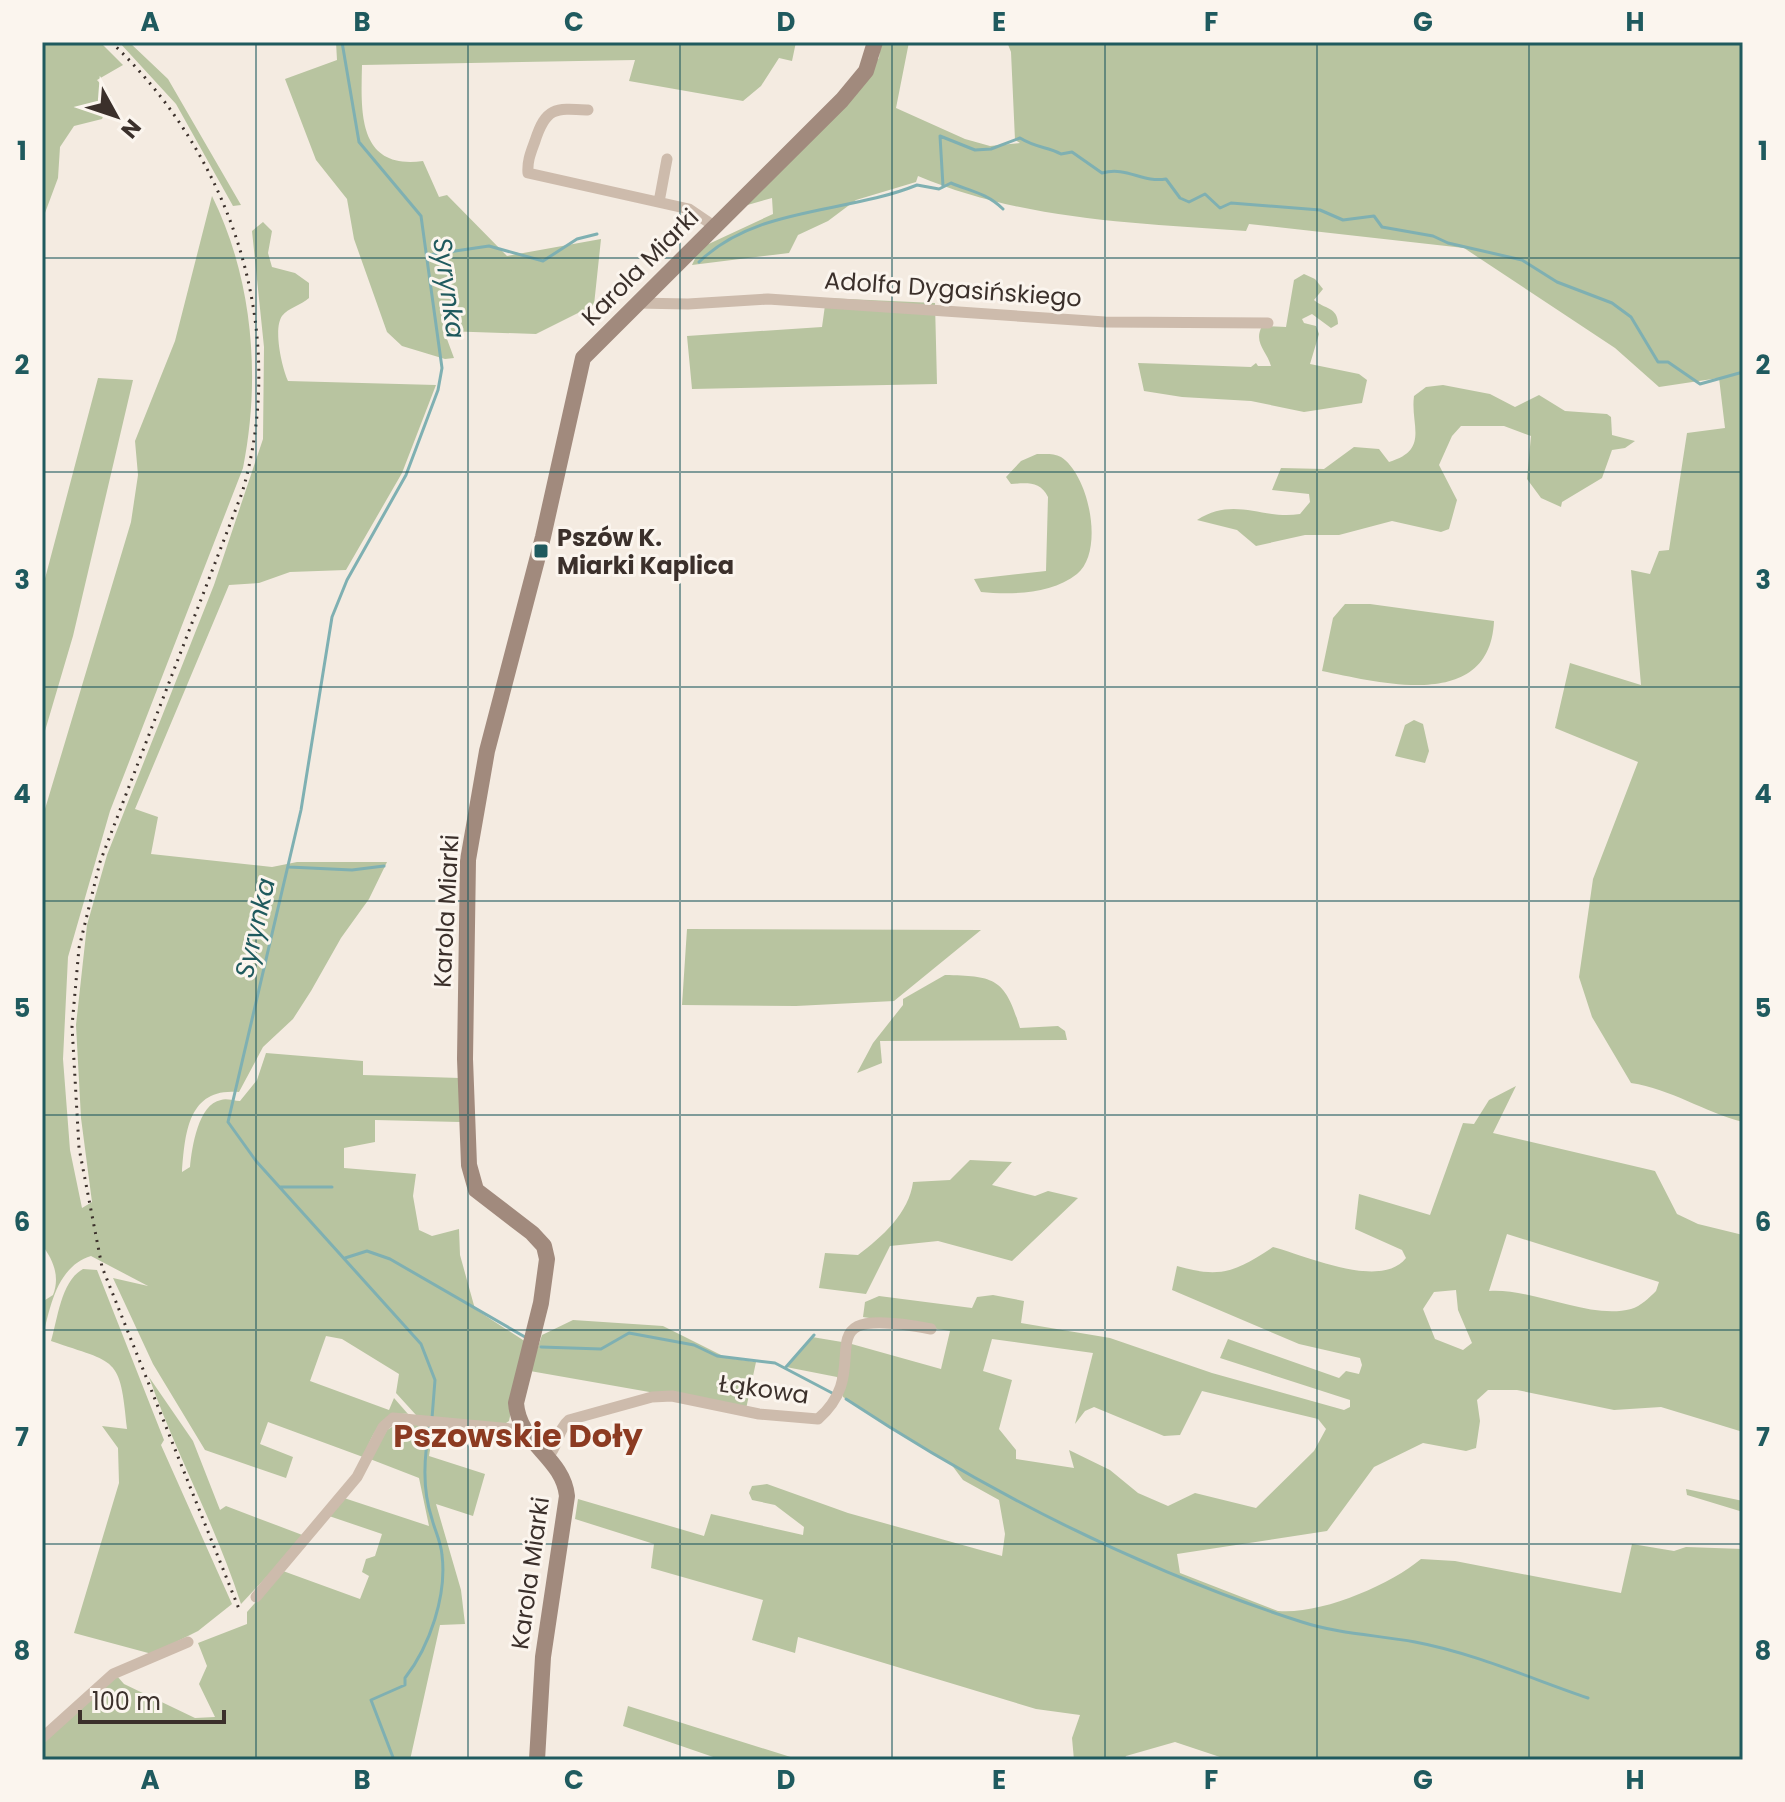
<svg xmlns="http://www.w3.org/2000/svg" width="1785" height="1802" font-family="Poppins,sans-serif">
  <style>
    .green { fill: #b8c4a0; fill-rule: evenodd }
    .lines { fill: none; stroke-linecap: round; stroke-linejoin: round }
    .stream { stroke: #7fb0b2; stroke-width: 3 }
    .street { stroke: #cdbbac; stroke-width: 11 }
    .secondary { stroke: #a18a7d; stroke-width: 16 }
    .rail { stroke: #3b302b; stroke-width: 3; stroke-dasharray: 2 6; stroke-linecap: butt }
    .grid { fill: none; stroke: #1f5a5e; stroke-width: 2; stroke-opacity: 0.55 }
    .poi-dot { fill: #1f5a5e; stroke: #fbf5ee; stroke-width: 3 }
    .labels { text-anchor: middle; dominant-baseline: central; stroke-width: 6; stroke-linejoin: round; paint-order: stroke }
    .street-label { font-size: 24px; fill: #3b302b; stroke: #fbf5ee }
    .poi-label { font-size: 24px; font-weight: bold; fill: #3b302b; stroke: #fbf5ee; text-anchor: start }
    .water-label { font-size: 26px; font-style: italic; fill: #1f5a5e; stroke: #fbf5ee }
    .district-label { font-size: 32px; font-weight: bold; fill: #8c3b22; stroke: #fbf5ee }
    .neatline { fill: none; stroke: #1f5a5e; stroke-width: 3 }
    .grid-label { font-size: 26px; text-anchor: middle; font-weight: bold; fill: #1f5a5e }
  </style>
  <rect width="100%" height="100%" fill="#f4ebe1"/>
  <path class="green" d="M42,42H100L123,65L97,80L111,96L102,119L74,126L60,147L58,178L42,221Z
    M119,42H129L168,79L241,205L233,206L176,104Z
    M336,42C361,42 388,49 410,42H796L792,61L779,58L761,86L743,101L629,81L635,60L362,65C361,111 357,170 423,161L439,197L447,195L507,256L601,239L594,305L536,334L444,331L454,358L445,359L402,346L387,332L354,239L347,199L316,160L285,79L337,60Z
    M881,42H909L896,108L965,139L990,146L1020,143L1015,140L1011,52L1007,42H1743V1122C1704,1112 1671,1089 1631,1083L1592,1017L1579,977L1593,879L1638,762L1555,728L1570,663L1641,685L1631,570L1650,574L1659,551L1669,550L1687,433L1725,428L1719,378L1659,387L1615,348L1464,248L1249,224L1246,231C1134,223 1022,220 918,176L916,182L856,200L828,221L798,235L789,253L692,265L700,248L773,214L772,198L744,206L879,58Z
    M212,196C253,279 261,378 243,468L110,811L68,957L63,1059L70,1150L82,1208L92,1202L81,1118L76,1025L87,925L107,855L214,585L263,439L264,347L252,231L263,222L272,231L268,253L272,267L295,273L309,283V298C301,305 288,308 282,316C273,329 282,368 288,381L436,385L402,473L346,570L290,572L259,583L229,585L135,809L158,817L151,854L272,867L297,862H387L369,899L341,938L311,991L293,1019L263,1047L239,1092C188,1087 185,1133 182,1172L190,1167C192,1148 198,1104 221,1100C226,1098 234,1101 240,1101L257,1080L266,1053L363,1061V1075L460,1078V1122L375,1120V1142L344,1148V1168L416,1174L413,1196L419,1230L432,1236L459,1229L460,1255L475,1309L526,1342L509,1421L500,1427L416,1415L396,1393L399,1374L342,1339L326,1336L310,1381L389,1410L394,1398L408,1414C379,1412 374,1434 363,1457L268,1422L260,1444L293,1457L286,1478L205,1450L153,1364L113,1278L148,1286L91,1256C56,1267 50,1308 42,1340V1302L53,1295C60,1277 54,1261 42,1245V819L131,522L138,475L135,441L175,341Z
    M1304,274L1315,279L1323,289L1314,300C1324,309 1338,307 1338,324L1331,328L1312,314L1302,319L1304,323L1316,326L1319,334L1310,364L1359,374L1367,380L1362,403L1304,412L1251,401L1182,397L1144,391L1138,363L1251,367L1256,363L1258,366H1271C1267,351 1253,343 1262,326L1286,327L1294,280Z
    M826,298L935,303L937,384L692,389L687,336L822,327Z
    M98,378L133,380L73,636L42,741V590Z
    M1443,385L1490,394L1515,407L1539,395L1565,411L1607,414L1611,417L1612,435L1635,441L1625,448L1612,450L1602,478L1562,502L1561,507L1541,498L1527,479L1531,436L1504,426H1461L1452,436L1439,465L1457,500L1449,529L1441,532L1392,521L1339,535H1305L1256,546L1237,530L1197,520C1235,496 1261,520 1300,514L1310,502L1309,494L1272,490L1281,468L1324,469L1354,447L1379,449L1389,462C1430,450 1410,425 1414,396L1426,387Z
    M1037,454C1045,454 1054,453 1061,457C1089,475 1105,551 1077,574C1052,594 1012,595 981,592L974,579L1046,571L1048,497C1040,481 1027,483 1011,484L1006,477L1021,461Z
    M1345,604H1370L1494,621C1490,712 1381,683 1322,671L1333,618Z
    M1414,720L1423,724L1429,751L1425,763L1395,756L1405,725Z
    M687,929L981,930L894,1001L796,1006L682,1005Z
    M945,975C996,976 1005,979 1020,1028L1058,1026L1065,1031L1067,1040L880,1041L882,1063L857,1073L873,1043L903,1005V999Z
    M1516,1086L1493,1133L1655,1171L1677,1214L1698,1224L1743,1235V1432L1661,1407L1614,1410L1517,1390H1488L1477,1400L1480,1421L1476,1448L1466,1451L1423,1443L1374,1467L1327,1531L1177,1554L1180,1573L1278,1611C1320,1615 1390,1585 1421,1559L1455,1561L1621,1593L1632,1544L1674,1551L1686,1547L1743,1549V1760H1229L1175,1742L1126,1756L1124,1760H1074L1072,1738L1080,1715L1036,1709L798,1637L795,1653L752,1640L763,1600L651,1568L654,1544L575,1519L578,1499L704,1536L711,1514L803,1535L804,1527L775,1505L752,1500L749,1493L752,1486L767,1484L848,1513L1002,1556L1005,1534L999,1500L963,1480L951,1464L843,1397L837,1377L786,1367L812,1337L848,1343L941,1369L950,1331L863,1317L865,1302L879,1296L972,1308L977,1297L993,1295L1024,1301L1021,1323L1110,1338L1212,1373L1344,1410L1350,1407V1400L1220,1358L1228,1339L1339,1378L1346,1371L1359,1374L1362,1365L1360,1358L1299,1344L1172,1290L1177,1266C1222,1279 1236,1271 1273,1247C1307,1256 1381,1290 1406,1258L1402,1250L1355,1229L1359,1194L1430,1215L1463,1123L1474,1124L1489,1100ZM1507,1234L1659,1282L1656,1291C1649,1298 1641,1306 1631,1309C1590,1320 1534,1288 1489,1291ZM1456,1290L1458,1310L1472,1343L1463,1350L1435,1339L1423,1309L1434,1292ZM992,1339L1093,1353L1075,1424L1085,1411L1094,1407L1164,1436L1180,1435L1202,1391L1318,1419L1326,1429L1314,1451L1256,1508L1195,1493L1168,1506L1138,1493L1110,1470L1069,1450L1074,1468L1016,1459V1450L999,1429L1012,1380L983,1371Z
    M970,1160L1012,1162L992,1185L1035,1196L1048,1191L1078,1198L1012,1261L938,1241L890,1246L866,1294L819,1288L825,1253L858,1255C882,1237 909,1213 913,1182L950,1180Z
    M83,1269L97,1270L164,1440L161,1445L232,1604L198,1631L152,1654L74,1633L119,1483L118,1448L102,1426L127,1429C120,1355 117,1364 51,1341C58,1318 61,1281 83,1269Z
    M573,1320L663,1326L727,1358L756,1362L746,1409L530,1371L542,1335Z
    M149,1377L193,1441L220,1510L226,1506L305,1536L241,1604C216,1526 176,1454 149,1377Z
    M400,1422L434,1426L429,1456L485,1474L473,1516L436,1504L461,1590L465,1624L440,1625L410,1760H42V1743L117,1676L124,1684L195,1718L215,1717L199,1684L207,1666L198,1643L247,1624V1612L283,1571L360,1599L369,1576L362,1572L366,1559L375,1556L382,1534L329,1516L344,1498L429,1526L419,1478L370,1459L387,1430Z
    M1686,1489L1743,1501V1512L1687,1495Z
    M628,1706L797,1759L722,1760L623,1726Z"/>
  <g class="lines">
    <path class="stream" d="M342,42L359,142L421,216L442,368L438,390L406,475L347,580L332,617L301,810L228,1122L256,1161L421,1344L435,1380L432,1418
      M943,186L940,136L975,150L991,149L1020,138C1036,148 1049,147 1061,154L1072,152L1102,173C1127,166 1142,183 1166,179L1180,198L1189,202L1205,194L1220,208L1231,203L1320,210L1343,220L1374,216L1382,227L1433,236L1448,243L1522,260L1557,282L1612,303L1631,317L1658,362H1668L1700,384L1743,372
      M428,255L489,246L543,261L577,239L597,234
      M699,262C756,206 846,214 917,185L939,189L951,183C970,191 987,193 1003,209
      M289,867L352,870L384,866
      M280,1187H332
      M345,1258L367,1251L390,1259L525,1337
      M541,1347L601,1349L629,1333L694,1345L717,1356L775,1363L834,1394
      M786,1367L814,1335
      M846,1399C987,1492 1141,1570 1302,1622C1339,1634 1377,1635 1415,1642C1474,1653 1532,1679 1588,1698
      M394,1760L371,1700L405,1685V1678C430,1646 447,1595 442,1555C441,1542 435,1531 432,1519C422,1489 424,1455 430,1426"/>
    <path class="street" d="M588,110C555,108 546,107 535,141C531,152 527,161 528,173L689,209L714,226
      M659,202L667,159
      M636,303L688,304L768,299L1105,322L1268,323
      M547,1458C559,1446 557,1430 569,1420L652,1397L672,1396L759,1414L818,1419C881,1365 793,1302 931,1329
      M256,1597L357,1477L383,1427L393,1418L522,1430
      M42,1738L113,1674L188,1642"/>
    <path class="secondary" d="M537,1760L543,1657L567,1496C563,1457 519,1444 516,1403L541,1303L547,1259L544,1246L532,1233L476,1190L469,1165L465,1059L468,860L487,751L543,537L583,358L842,100L866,71L875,42"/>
    <path class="rail" d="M111,42C232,156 290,331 242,493L100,862L79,948L72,1026L79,1148L102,1267L239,1609"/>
  </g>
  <path class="grid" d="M256,42V1760M468,42V1760M680,42V1760M892,42V1760M1105,42V1760M1317,42V1760M1529,42V1760M42,258H1743M42,472H1743M42,687H1743M42,901H1743M42,1115H1743M42,1330H1743M42,1544H1743"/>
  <rect class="poi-dot" x="533" y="543" width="16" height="16" rx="4"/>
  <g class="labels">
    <g class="street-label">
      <text transform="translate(640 267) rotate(-45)">Karola Miarki</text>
      <text transform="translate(953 289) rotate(4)">Adolfa Dygasińskiego</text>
      <text transform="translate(446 911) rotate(-87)">Karola Miarki</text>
      <text transform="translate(764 1389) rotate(8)">Łąkowa</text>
      <text transform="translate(530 1573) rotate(-82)">Karola Miarki</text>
    </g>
    <g class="poi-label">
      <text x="557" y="537">Pszów K.<tspan x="557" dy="28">Miarki Kaplica</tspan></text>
    </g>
    <g class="water-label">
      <text transform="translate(449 288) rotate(82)">Syrynka</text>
      <text transform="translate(255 928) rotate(-77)">Syrynka</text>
    </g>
    <g class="district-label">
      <text x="518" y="1435">Pszowskie Doły</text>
    </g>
  </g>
  <rect width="1785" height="1802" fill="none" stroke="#fbf5ee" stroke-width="88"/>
  <g transform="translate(116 116) rotate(130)" stroke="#fbf5ee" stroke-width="6" paint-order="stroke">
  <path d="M0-6L14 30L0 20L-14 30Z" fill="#3b302b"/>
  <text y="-12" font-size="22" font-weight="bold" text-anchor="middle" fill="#3b302b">N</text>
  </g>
  <path d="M80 1710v12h144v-12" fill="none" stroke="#3b302b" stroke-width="4"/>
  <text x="92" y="1710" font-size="24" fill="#3b302b" stroke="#fbf5ee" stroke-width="6" paint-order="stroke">100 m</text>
  <rect x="44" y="44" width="1697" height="1714" class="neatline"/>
  <g class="grid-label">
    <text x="150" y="31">A</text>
    <text x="362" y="31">B</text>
    <text x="574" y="31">C</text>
    <text x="786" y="31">D</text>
    <text x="999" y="31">E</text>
    <text x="1211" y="31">F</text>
    <text x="1423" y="31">G</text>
    <text x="1635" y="31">H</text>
    <text x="22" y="160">1</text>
    <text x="1763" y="160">1</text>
    <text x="22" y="374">2</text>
    <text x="1763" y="374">2</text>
    <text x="22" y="589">3</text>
    <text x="1763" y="589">3</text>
    <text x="22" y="803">4</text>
    <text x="1763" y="803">4</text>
    <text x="22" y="1017">5</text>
    <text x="1763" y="1017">5</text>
    <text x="22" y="1231">6</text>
    <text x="1763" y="1231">6</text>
    <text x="22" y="1446">7</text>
    <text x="1763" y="1446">7</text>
    <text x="22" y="1660">8</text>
    <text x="1763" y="1660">8</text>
    <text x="150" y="1789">A</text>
    <text x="362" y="1789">B</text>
    <text x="574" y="1789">C</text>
    <text x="786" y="1789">D</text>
    <text x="999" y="1789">E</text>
    <text x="1211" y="1789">F</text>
    <text x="1423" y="1789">G</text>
    <text x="1635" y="1789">H</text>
  </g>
</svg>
